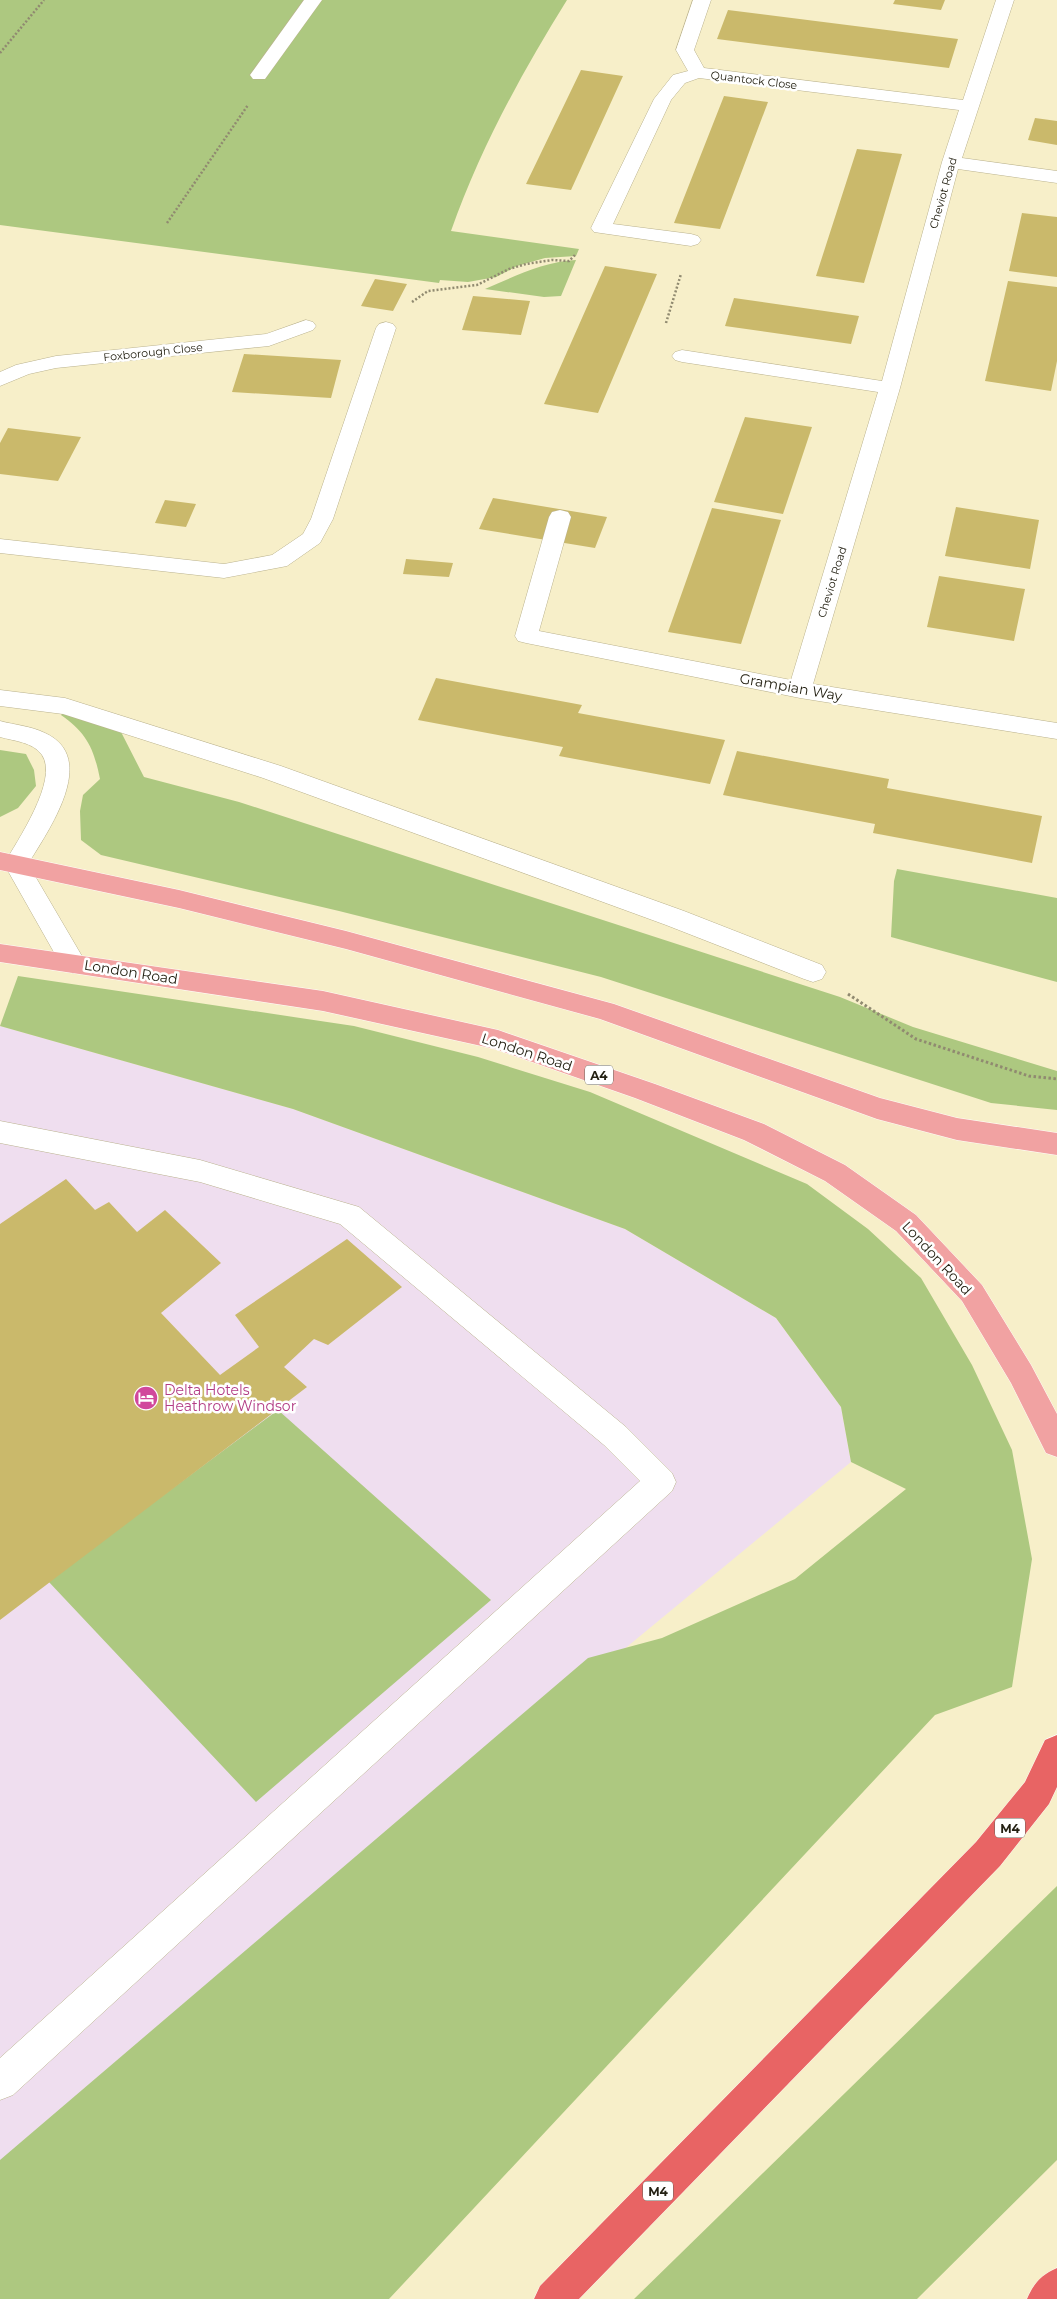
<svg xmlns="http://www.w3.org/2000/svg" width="1057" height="2299" font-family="Montserrat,sans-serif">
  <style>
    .commercial { fill: #efdeef }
    .green { fill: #adc880 }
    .building { fill: #cab96b }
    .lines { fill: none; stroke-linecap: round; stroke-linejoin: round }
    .minor-casing { stroke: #bab28e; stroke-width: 1 }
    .major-casing { stroke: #fff; stroke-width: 1 }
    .highway-casing { stroke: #fff; stroke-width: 1 }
    .path-far1 { stroke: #908a70; stroke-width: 2.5; stroke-dasharray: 2 2; stroke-linecap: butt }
    .path { stroke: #908a70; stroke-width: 3; stroke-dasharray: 2.5 2.5; stroke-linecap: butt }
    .minor { fill: #fff; fill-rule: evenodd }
    .major { fill: #f1a2a2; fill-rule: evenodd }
    .highway { fill: #e86464; fill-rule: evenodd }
    .labels { text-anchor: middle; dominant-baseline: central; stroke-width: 5; stroke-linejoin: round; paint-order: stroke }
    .far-street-label { font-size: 11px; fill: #242113; stroke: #fff }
    .shield { fill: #fff; stroke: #66645a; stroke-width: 1 }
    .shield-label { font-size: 12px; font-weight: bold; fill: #242113 }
    .street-label { font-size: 14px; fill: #242113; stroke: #fff }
    .hotel-label { font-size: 14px; fill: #b23c85; stroke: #fff; text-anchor: start }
  </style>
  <rect width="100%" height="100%" fill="#f7efc9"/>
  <path class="commercial" d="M0,1026L293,1109L625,1229L776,1318L841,1407L851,1462L0,2164Z"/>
  <path class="green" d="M0,0H567C521,74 480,149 451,231L579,249L576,256L545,258L517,266L496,277L468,282L440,280L439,283L0,225Z
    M576,260L561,296L544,297L485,289C516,276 542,262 576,260Z
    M65,710L120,730L144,777L239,802L840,997L913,1027L1057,1071V1110L991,1103L601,977L339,911L101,855L81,840L80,811L83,795L100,779C94,749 87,733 61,715Z
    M0,750L26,754L34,770L36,786L18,808L0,817Z
    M897,869L1057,898V982L891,937L894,881Z
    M18,976L354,1026L478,1057L590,1092L807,1184L868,1229L921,1278L972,1365L1012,1450L1032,1559L1012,1687L935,1715L389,2299H0V2160L588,1658L662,1638L795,1579L906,1489L851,1462L841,1407L776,1318L625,1229L293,1109L0,1026Z
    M278,1410L491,1600L256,1802L48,1581Z
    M1057,1886V2160L917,2299H634Z"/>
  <path class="building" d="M895,0H945L941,10L893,4Z
    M728,10L958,39L949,68L717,39Z
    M581,70L623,76L571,190L526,184Z
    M724,96L768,102L720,229L674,223Z
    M1035,118L1057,121V145L1028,140Z
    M857,149L902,154L864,283L816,276Z
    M1022,213L1057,217V277L1009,271Z
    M605,266L657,274L598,413L544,404Z
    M375,279L407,284L393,311L361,306Z
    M1008,281L1057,287V361L1051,391L985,381Z
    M473,296L530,301L521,335L462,330Z
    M734,298L859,316L851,344L725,326Z
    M244,354L341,360L331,398L232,392Z
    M745,417L812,427L783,514L714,502Z
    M8,428L81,437L58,481L0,474V443Z
    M493,498L607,517L595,548L479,529Z
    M165,500L196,504L186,527L155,523Z
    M956,507L1039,520L1030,569L945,556Z
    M712,508L781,520L741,644L668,632Z
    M406,559L453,563L449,577L403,574Z
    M939,576L1025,589L1014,641L927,627Z
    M436,678L582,705L578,713L725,740L710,784L559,756L563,747L418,720Z
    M737,751L889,779L887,788L1042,816L1032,863L873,833L875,824L723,795Z
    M66,1179L95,1210L109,1202L137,1232L165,1210L221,1263L161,1313L220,1375L259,1347L235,1315L347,1239L402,1287L328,1345L314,1339L284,1367L307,1387L0,1620V1224Z"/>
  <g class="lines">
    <g class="minor-casing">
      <path id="minor" d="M304,0H322L265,79H253L250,75Z
        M693,0H711L694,50L704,68L963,100L996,0H1014L962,158L1057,171V183L958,169L900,388L813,684L1057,723V739L800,698L526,643L518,641L515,636L549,517L552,512L560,510L568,512L571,517L539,631L791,680L878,392L682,362L675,360L672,356L675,352L682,350L882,381L942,162L959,110L699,78L685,83L671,100L613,224L691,234L698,236L701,240L698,244L691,246L594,232L591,228L654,99L673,75L688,71L676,50Z
        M306,320L313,322L316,326L313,330L269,346L56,368L29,374L0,386V372L16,365L56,356L266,334Z
        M386,322L393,324L396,328L333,519L320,543L287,566L224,578L0,553V539L224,564L272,555L303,534L311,519L376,328L379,324Z
        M0,690L65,698L281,766L684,911L822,965L826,972L822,979L813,982L804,979L666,925L263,778L63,714L0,706Z
        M0,721C15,725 31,726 45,733C100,758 48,831 28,864L86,963L82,970L73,973L64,970L4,864C17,841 59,780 42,755C33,742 14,741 0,737Z
        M0,1121L200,1160L359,1207L626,1427L672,1473L676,1482L672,1491L13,2095L0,2100V2058L640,1481L604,1445L340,1224L200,1182L0,1143Z"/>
    </g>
    <g class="major-casing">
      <path id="major" d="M0,852L179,890L346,931L614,1004L880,1098L957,1118L1057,1133V1155L957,1140L877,1119L600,1019L346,949L179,908L0,870Z
        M0,944L323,991L498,1030L655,1084L764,1124L845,1165L916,1215L982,1285L1031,1365L1057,1414V1457L1046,1453L1011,1383L962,1301L896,1231L825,1181L744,1140L635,1098L495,1049L323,1011L0,962Z"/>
    </g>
    <g class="highway-casing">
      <path id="highway" d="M1057,1735V1787L1049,1804L1000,1866L579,2299H534L540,2286L976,1842L1025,1782L1045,1740Z
        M1057,2268V2299H1027C1034,2283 1041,2275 1057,2268Z"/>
    </g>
    <path class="path-far1" d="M0,53L44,0
      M167,223L248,105
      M412,302L428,291L477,285L509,269L526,264L552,260L569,261L575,255
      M666,323L681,274"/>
    <path class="path" d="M848,994L916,1039L1029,1076L1057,1079"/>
    <use href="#minor" class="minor"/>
    <use href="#major" class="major"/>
    <use href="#highway" class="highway"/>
  </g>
  <defs>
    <g id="hotel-disc" transform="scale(1.25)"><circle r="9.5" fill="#d1479c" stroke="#fff"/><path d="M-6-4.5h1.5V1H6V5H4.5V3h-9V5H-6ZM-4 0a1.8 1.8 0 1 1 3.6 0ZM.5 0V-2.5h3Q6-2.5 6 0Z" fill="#fff"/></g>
  </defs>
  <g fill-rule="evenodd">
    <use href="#hotel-disc" x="146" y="1398"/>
  </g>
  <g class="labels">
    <g class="far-street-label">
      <text transform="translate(754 80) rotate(7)">Quantock Close</text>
      <text transform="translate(943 193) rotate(-74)">Cheviot Road</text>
      <text transform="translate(153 352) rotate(-6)">Foxborough Close</text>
      <text transform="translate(832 582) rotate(-73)">Cheviot Road</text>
    </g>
    <g class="shield">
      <rect x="585" y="1065.5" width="28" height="19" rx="4"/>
      <rect x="995" y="1818.5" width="30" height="19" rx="4"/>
      <rect x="643" y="2181.5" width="30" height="19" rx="4"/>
    </g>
    <g class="shield-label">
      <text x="599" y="1075">A4</text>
      <text x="1010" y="1828">M4</text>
      <text x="658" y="2191">M4</text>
    </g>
    <g class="street-label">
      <text transform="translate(791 687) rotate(10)">Grampian Way</text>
      <text transform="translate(131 972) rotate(9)">London Road</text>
      <text transform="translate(527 1052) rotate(18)">London Road</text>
      <text transform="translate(937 1258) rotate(47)">London Road</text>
    </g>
    <g class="hotel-label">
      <text x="164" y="1390">Delta Hotels<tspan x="164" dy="16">Heathrow Windsor</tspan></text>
    </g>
  </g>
</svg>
